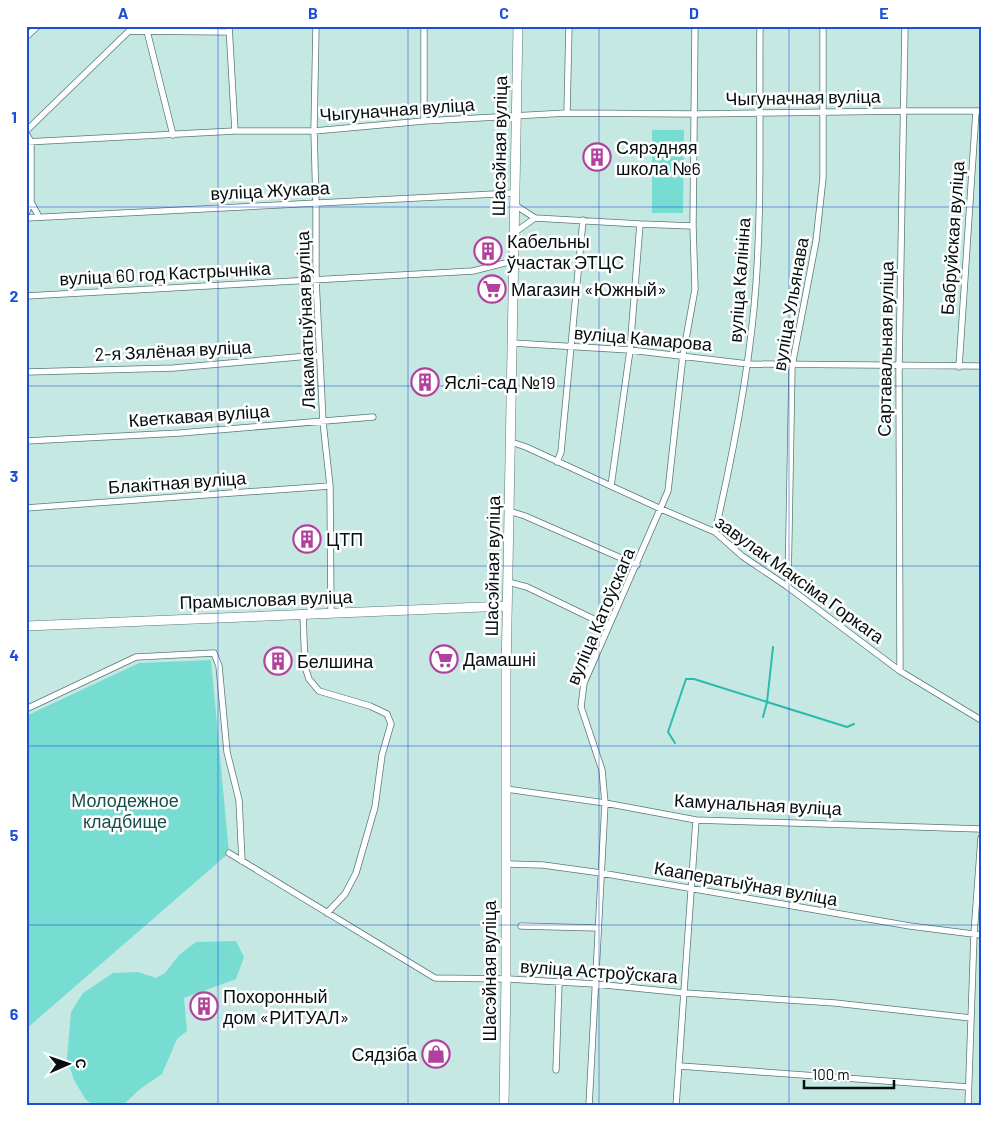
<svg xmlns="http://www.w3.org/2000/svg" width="1007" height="1132" font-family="Barlow,sans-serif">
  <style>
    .green { fill: #77ddd2 }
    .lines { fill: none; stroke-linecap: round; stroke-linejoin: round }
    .stream { stroke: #2cbaae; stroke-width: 2 }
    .street-casing { stroke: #597a76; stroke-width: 7 }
    .secondary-casing { stroke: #597a76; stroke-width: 10 }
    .street { stroke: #fff; stroke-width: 5.5 }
    .secondary { stroke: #fff; stroke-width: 9 }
    .grid { fill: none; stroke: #1d4ed8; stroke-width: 1; stroke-opacity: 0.55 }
    .labels { text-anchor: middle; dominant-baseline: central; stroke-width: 5; stroke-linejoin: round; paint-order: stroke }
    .street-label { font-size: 18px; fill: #040f0e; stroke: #fff }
    .poi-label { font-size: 18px; fill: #040f0e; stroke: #fff; text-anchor: start }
    .park-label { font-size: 18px; fill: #164f49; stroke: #fff }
    .neatline { fill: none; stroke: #1d4ed8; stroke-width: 2 }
    .grid-label { font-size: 16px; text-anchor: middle; font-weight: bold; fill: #1d4ed8 }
  </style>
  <rect width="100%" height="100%" fill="#c5e8e3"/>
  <path class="green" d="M652,130H684L683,213H652Z
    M211,660L229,853L26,1029V716L139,663Z
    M236,941L244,957L236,979L184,998L187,1031L177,1039L162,1074L140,1089L122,1106H96L86,1100L74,1080L67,1059L71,1012L83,993L113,973L138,972L156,978L165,973L179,955L196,942Z"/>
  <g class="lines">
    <path class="stream" d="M763,717L767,702L773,647
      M675,743L668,732L686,679H694L847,727L854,724"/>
    <g class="street-casing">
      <path id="street" d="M229,26L235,131
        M316,26L314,131L316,203V280L323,422L330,486L331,613
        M424,26V121
        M147,31L173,135
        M26,37L38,26
        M567,113L569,26
        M26,131L129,31L229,32
        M26,133L31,142V202L26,214
        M26,142L235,131H314L424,121L567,113L695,114L904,111H981
        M31,202L39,217
        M515,205L535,218
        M26,218L515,193
        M514,233L535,218L640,224L693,226
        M26,296L473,271L513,261
        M512,343L630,350L748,364L981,366
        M959,367L976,111
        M26,372L174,368L320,355
        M26,441L180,433L373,417
        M511,442L526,447L661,509L715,532L742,556L788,587L900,671L981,720
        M557,462L561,452L583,220
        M611,486L630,350L640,224
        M26,508L330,486
        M509,511L525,516L637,565
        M715,532C734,450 750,368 756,284C762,199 759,112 760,26
        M508,582L527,587L608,626
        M788,587L792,366L816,241L823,178V26
        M303,614L305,667L309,679L319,691L370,706L387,714L391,724L382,755L375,807L356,873L345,894L327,913
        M900,671L899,367L905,26
        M26,709L136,657L214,653L219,666L227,752L239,800L242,861
        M506,789L605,803L696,820L981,829
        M229,853L435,978L506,979L595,984L685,993L835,1003L971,1018
        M506,864L543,865L601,873L910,926L981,935
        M521,926L598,928
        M680,1066L968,1087
        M556,1070L559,982
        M589,1106L605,803L602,770L581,707L584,683L668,491L683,355L695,289L693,226L695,26
        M676,1106L696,820
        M968,1106L974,934L981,838"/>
    </g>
    <g class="secondary-casing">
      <path id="secondary" d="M26,626L507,606
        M504,1106L506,979V675L518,26"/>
    </g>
    <use href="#street" class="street"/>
    <use href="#secondary" class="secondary"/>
  </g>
  <path class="grid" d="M218,26V1106M408,26V1106M599,26V1106M789,26V1106M26,207H981M26,386H981M26,566H981M26,746H981M26,925H981"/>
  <defs>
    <g id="building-ring" transform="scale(1.4375)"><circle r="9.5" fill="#fff" stroke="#b2419d" stroke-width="1.5"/><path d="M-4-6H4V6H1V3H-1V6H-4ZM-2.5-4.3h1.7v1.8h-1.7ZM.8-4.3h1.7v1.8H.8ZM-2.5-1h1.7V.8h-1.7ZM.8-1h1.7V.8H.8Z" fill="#b2419d"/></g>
    <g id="supermarket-ring" transform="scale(1.4375)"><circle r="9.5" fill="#fff" stroke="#b2419d" stroke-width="1.5"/><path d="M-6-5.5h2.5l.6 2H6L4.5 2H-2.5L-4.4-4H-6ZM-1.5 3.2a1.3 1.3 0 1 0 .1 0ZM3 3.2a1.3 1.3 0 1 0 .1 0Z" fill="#b2419d"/></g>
    <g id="shop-ring" transform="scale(1.4375)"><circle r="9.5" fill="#fff" stroke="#b2419d" stroke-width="1.5"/><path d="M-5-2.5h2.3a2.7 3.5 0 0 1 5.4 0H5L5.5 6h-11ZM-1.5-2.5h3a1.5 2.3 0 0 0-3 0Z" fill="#b2419d"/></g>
  </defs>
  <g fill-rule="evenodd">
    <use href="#building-ring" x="597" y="157"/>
    <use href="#building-ring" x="488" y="251"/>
    <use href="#supermarket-ring" x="492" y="289"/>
    <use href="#building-ring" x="425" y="382"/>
    <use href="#building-ring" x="307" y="539"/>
    <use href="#supermarket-ring" x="444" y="659"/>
    <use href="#building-ring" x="278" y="661"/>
    <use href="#building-ring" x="204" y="1006"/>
    <use href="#shop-ring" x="436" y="1054"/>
  </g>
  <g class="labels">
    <g class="street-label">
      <text transform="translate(803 97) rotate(-1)">Чыгуначная вуліца</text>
      <text transform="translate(397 109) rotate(-4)">Чыгуначная вуліца</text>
      <text transform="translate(499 146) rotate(-89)">Шасэйная вуліца</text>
      <text transform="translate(270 190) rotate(-3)">вуліца Жукава</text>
      <text transform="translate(952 238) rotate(-86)">Бабруйская вуліца</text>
      <text transform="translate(165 273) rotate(-3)">вуліца 60 год Кастрычніка</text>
      <text transform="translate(739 280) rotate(-86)">вуліца Калініна</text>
      <text transform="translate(790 304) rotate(-80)">вуліца Ульянава</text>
      <text transform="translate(305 320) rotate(-92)">Лакаматыўная вуліца</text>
      <text transform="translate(643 338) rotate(5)">вуліца Камарова</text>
      <text transform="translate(885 349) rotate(-89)">Сартавальная вуліца</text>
      <text transform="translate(173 350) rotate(-3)">2-я Зялёная вуліца</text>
      <text transform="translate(199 415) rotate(-4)">Кветкавая вуліца</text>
      <text transform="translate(177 482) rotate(-4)">Блакітная вуліца</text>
      <text transform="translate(492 566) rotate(-89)">Шасэйная вуліца</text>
      <text transform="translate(800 579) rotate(36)">завулак Максіма Горкага</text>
      <text transform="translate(266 599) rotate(-2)">Прамысловая вуліца</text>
      <text transform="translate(600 616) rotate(-67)">вуліца Катоўскага</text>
      <text transform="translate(758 804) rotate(3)">Камунальная вуліца</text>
      <text transform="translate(746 883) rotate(10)">Кааператыўная вуліца</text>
      <text transform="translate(489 971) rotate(-90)">Шасэйная вуліца</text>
      <text transform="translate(599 971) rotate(4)">вуліца Астроўскага</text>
    </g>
    <g class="poi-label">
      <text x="616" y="147">Сярэдняя<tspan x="616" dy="21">школа №6</tspan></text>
      <text x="507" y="241">Кабельны<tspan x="507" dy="21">ўчастак ЭТЦС</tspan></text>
      <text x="511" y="289">Магазин «Южный»</text>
      <text x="444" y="382">Яслі-сад №19</text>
      <text x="326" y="539">ЦТП</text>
      <text x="463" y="659">Дамашні</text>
      <text x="297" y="661">Белшина</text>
      <text x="223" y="996">Похоронный<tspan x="223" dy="21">дом «РИТУАЛ»</tspan></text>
      <text x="417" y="1054" text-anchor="end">Сядзіба</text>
    </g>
    <g class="park-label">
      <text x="125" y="800">Молодежное<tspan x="125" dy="21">кладбище</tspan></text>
    </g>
  </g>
  <rect width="1007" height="1132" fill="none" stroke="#ffffff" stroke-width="55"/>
  <g transform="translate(68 1064) rotate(88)" stroke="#ffffff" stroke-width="4" paint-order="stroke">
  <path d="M0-4L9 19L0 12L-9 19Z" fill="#040f0e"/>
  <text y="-8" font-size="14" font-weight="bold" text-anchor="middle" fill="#040f0e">С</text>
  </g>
  <path d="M804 1080v8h90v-8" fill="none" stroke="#040f0e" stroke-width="2.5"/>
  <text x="812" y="1080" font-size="15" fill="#040f0e" stroke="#ffffff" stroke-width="4" paint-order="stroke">100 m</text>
  <rect x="28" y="28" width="952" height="1076" class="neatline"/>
  <g class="grid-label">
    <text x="123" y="19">A</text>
    <text x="313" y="19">B</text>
    <text x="504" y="19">C</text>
    <text x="694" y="19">D</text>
    <text x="884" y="19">E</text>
    <text x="14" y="123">1</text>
    <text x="14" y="302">2</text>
    <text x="14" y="482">3</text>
    <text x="14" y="661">4</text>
    <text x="14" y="841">5</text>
    <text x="14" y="1020">6</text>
  </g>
</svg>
